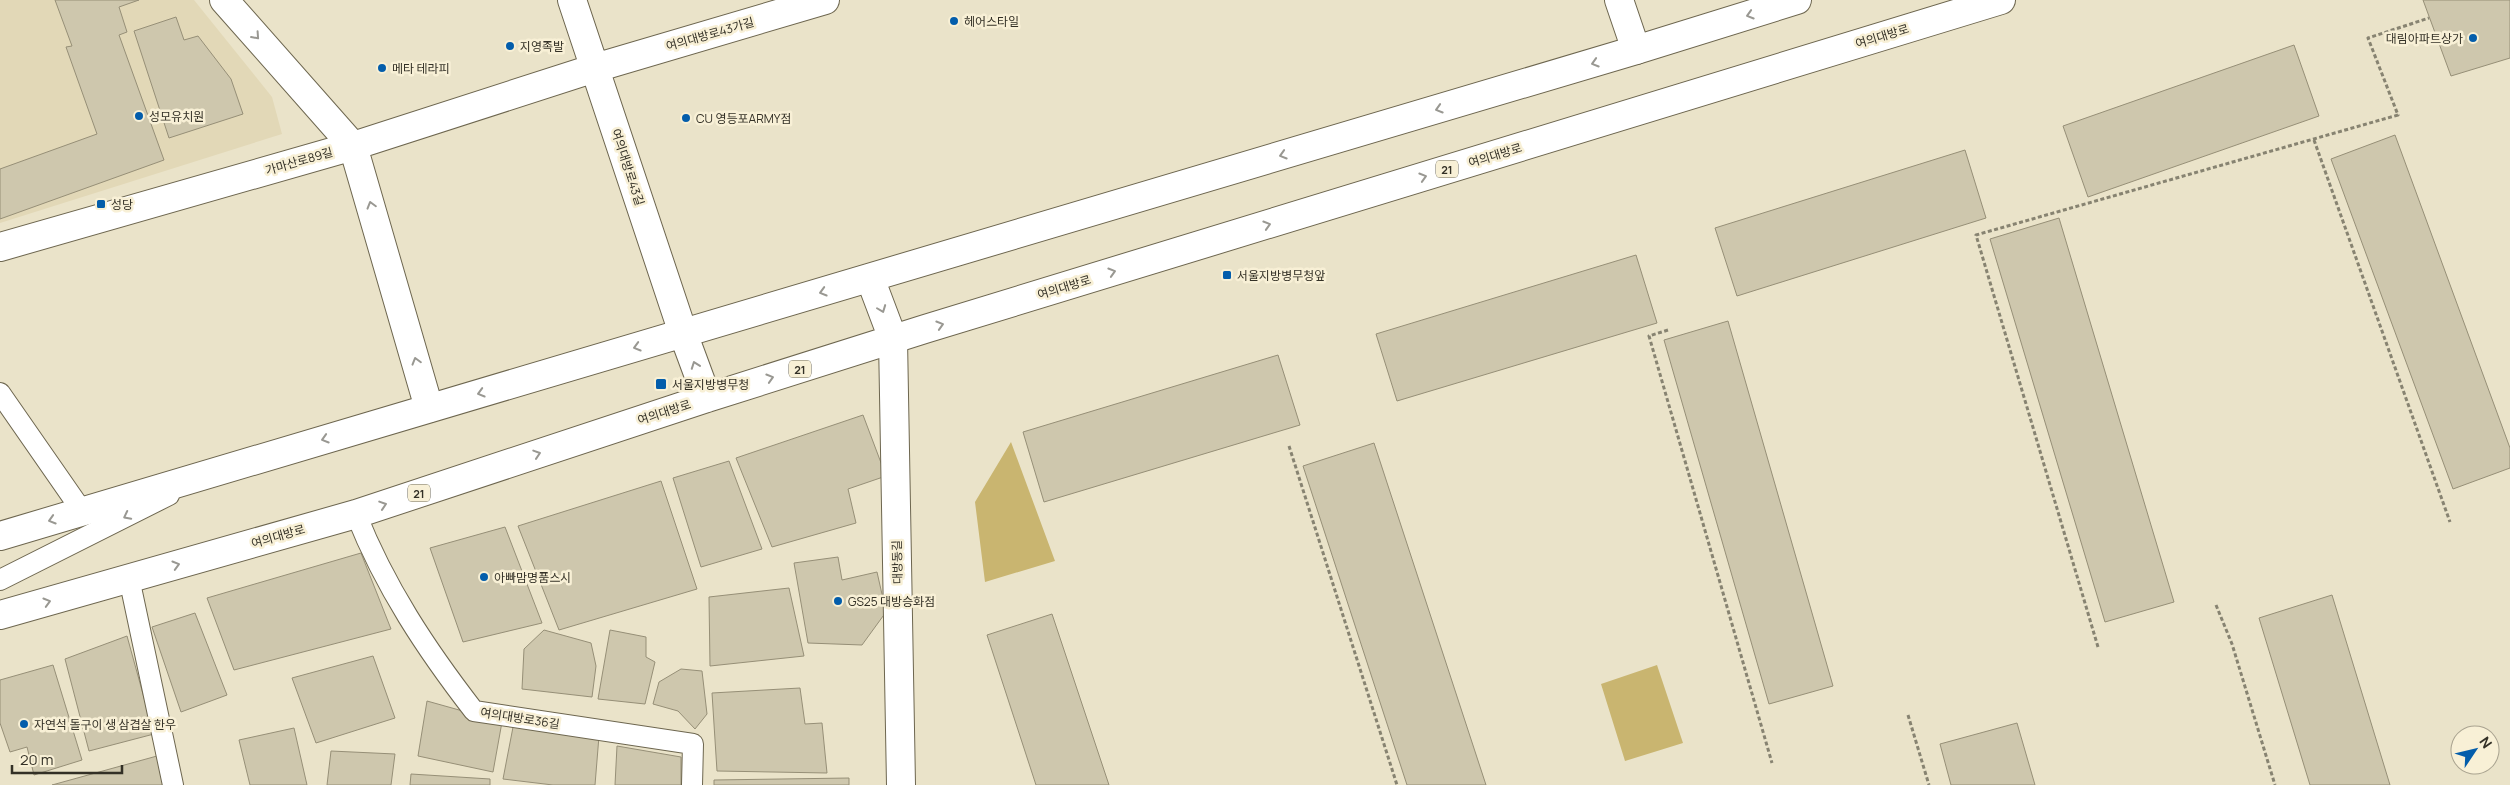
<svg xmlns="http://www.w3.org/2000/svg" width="2510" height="785" font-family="Manrope,'Noto Sans KR',sans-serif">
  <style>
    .built { fill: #e2d8b7 }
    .green { fill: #c9b570 }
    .building { fill: #cec7ad; stroke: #968f77 }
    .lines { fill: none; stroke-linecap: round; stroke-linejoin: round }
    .service-casing { stroke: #6d664f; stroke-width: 22 }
    .minor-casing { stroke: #6d664f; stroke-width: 30 }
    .primary-casing { stroke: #6d664f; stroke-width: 30 }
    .path { stroke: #878371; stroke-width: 3; stroke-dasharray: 4 2.5; stroke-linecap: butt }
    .service { stroke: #fff; stroke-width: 20 }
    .minor { stroke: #fff; stroke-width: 28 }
    .primary { stroke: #fff; stroke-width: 28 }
    .oneway { stroke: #999892 }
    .poi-dot { fill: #035dab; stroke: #f8f0d6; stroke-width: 2 }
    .labels { text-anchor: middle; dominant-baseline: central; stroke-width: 5; stroke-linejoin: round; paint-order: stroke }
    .shield { fill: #f8f0d6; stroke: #6e6a5b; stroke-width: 1 }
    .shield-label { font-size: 11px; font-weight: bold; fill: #333026 }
    .poi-label { font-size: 12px; fill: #333026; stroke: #f8f0d6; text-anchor: start }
    .street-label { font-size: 12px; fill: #333026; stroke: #f8f0d6 }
  </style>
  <rect width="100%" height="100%" fill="#eae3c9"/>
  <path class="built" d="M0,0H194L272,97L282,134L0,223Z"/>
  <path class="green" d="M1011,442L1055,561L985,582L975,502Z
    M1657,665L1683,743L1625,761L1601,684Z"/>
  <path class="building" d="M55,0H139L119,7L127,32L119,35L164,160L0,219V169L97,134L66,47L72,46Z
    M2423,0H2510V58L2451,76Z
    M176,17L184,40L198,36L231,79L243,114L169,138L134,31Z
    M2294,45L2319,116L2088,197L2063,126Z
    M2395,135L2510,448V468L2453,489L2331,159Z
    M1965,150L1986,218L1737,296L1715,228Z
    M2059,218L2174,602L2105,622L1990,239Z
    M1636,255L1657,323L1397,401L1376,334Z
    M1728,321L1833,686L1769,704L1664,340Z
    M1278,355L1300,425L1044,502L1023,432Z
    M863,415L886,476L848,489L856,523L772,547L736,458Z
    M1374,443L1486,785H1407L1303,466Z
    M729,461L762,549L701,567L673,478Z
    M661,481L697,589L559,630L518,526Z
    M505,527L542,623L463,642L430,548Z
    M361,553L391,629L234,670L207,598Z
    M838,557L842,580L877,572L886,612L862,645L808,643L794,563Z
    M789,588L804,656L710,666L709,597Z
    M2332,595L2390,785H2310L2259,618Z
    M195,613L227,695L181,712L152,627Z
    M1052,614L1109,785H1036L987,635Z
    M544,630L591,643L596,666L592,697L522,689L524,649Z
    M610,630L646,637V657L655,662L645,704L598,699Z
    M127,636L154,734L89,751L65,659Z
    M373,656L395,718L316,743L292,678Z
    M53,665L82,760L34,775L27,747L10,752L0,723V680Z
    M681,669L702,671L707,714L695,729L678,711L653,704L659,682Z
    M800,688L805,724L822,723L827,773L717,771L712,693Z
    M427,701L502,722L493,772L418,756Z
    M514,722L599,736L595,785H553L503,779Z
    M2017,723L2035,785H1951L1940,744Z
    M294,728L307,785H250L239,740Z
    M617,746L681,757V785H615Z
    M331,751L395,754L391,785H327Z
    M157,756L164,785H52Z
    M411,774L490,779V785H410Z
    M849,778V785H714V780Z"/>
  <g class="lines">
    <g class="service-casing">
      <path id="service" d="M0,393L82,511
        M356,514C385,587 426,649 474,711L693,744L692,785
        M129,578L173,785
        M0,580L169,495"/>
    </g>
    <g class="minor-casing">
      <path id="minor" d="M224,0L353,146L429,408
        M572,0L683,333
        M1619,0L1636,50
        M0,247L353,146L595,68L825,0
        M893,339L901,785"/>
    </g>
    <g class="primary-casing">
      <path id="primary" d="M870,278L893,339
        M683,333L707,398
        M0,536L1636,50L1797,0
        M0,615L356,514L707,398L925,329L2001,0"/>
    </g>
    <path class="path" d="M2314,140L2450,522
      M1668,330L1649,336L1772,763
      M1289,446L1397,785
      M2216,605L2232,644L2275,785
      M2098,647L1976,235L2398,115L2368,38L2429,18
      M1908,715L1929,785"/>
    <use href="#service" class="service"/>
    <use href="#minor" class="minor"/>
    <use href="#primary" class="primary"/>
  </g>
  <defs><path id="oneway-chevron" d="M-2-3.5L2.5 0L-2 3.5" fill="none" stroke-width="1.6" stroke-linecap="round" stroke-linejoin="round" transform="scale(1.25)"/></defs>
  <g class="oneway">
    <use href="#oneway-chevron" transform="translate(1750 15) rotate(163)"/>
    <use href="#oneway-chevron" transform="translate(256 36) rotate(48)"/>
    <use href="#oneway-chevron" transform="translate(1595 63) rotate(163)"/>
    <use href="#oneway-chevron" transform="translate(1439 109) rotate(163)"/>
    <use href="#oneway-chevron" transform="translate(1283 155) rotate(163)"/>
    <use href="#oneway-chevron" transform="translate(1423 177) rotate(-17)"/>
    <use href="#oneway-chevron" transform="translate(371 205) rotate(-106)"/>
    <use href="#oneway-chevron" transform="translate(1267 225) rotate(-17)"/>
    <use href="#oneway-chevron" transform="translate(1112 272) rotate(-17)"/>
    <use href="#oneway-chevron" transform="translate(823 292) rotate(164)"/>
    <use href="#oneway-chevron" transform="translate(882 309) rotate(69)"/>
    <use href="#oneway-chevron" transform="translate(940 325) rotate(-17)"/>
    <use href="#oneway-chevron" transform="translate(637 347) rotate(164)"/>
    <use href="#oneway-chevron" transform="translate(416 361) rotate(-106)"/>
    <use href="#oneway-chevron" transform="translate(695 365) rotate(-110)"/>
    <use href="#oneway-chevron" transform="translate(770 378) rotate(-17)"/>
    <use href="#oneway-chevron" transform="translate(481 393) rotate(164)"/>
    <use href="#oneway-chevron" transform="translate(325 439) rotate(163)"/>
    <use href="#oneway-chevron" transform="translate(537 454) rotate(-18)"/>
    <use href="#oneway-chevron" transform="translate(383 505) rotate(-18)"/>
    <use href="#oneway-chevron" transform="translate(127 516) rotate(153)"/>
    <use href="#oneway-chevron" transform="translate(52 520) rotate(163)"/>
    <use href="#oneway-chevron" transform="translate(176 565) rotate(-16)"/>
    <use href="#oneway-chevron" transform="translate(47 602) rotate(-16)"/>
  </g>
  <g class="poi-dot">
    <circle cx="954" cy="21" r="5"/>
    <circle cx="2473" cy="38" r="5"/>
    <circle cx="510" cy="46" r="5"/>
    <circle cx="382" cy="68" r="5"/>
    <circle cx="139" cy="116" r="5"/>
    <circle cx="686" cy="118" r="5"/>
    <rect x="96" y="199" width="10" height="10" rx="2.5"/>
    <rect x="1222" y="270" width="10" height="10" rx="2.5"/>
    <rect x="655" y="378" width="12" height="12" rx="2.5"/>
    <circle cx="484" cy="577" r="5"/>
    <circle cx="838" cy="601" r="5"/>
    <circle cx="24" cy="724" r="5"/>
  </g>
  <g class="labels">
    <g class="shield">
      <rect x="1436" y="160.5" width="22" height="17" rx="4"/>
      <rect x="789" y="360.5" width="22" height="17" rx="4"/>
      <rect x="408" y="484.5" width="22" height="17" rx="4"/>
    </g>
    <g class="shield-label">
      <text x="1447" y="169">21</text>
      <text x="800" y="369">21</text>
      <text x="419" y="493">21</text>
    </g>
    <g class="poi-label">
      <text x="964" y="21">헤어스타일</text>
      <text x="2463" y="38" text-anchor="end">대림아파트상가</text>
      <text x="520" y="46">지영족발</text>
      <text x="392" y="68">메타 테라피</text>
      <text x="149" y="116">성모유치원</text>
      <text x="696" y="118">CU 영등포ARMY점</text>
      <text x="111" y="204">성당</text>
      <text x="1237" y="275">서울지방병무청앞</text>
      <text x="672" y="384">서울지방병무청</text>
      <text x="494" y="577">아빠맘명품스시</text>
      <text x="848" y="601">GS25 대방승화점</text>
      <text x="34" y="724">자연석 돌구이 생 삼겹살 한우</text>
    </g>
    <g class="street-label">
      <text transform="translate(710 34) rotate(-16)">여의대방로43가길</text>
      <text transform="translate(1882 36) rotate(-17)">여의대방로</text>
      <text transform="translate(1495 155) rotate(-17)">여의대방로</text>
      <text transform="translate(299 161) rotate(-16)">가마산로89길</text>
      <text transform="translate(628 167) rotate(72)">여의대방로43길</text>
      <text transform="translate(1064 287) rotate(-17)">여의대방로</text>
      <text transform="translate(664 412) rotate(-18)">여의대방로</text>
      <text transform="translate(278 536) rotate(-16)">여의대방로</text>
      <text transform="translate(897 562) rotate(-91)">대방동길</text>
      <text transform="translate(520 718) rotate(9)">여의대방로36길</text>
    </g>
  </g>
  <g transform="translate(2475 750) rotate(55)"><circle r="24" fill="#f8f0d6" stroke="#a9a390"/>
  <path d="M0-4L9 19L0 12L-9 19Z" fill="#035dab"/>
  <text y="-8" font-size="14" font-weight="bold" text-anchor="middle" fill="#333026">N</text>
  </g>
  <path d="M12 765v8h110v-8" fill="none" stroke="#333026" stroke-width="2.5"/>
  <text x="20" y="765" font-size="15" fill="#333026" stroke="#f8f0d6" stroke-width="4" paint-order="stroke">20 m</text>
</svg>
